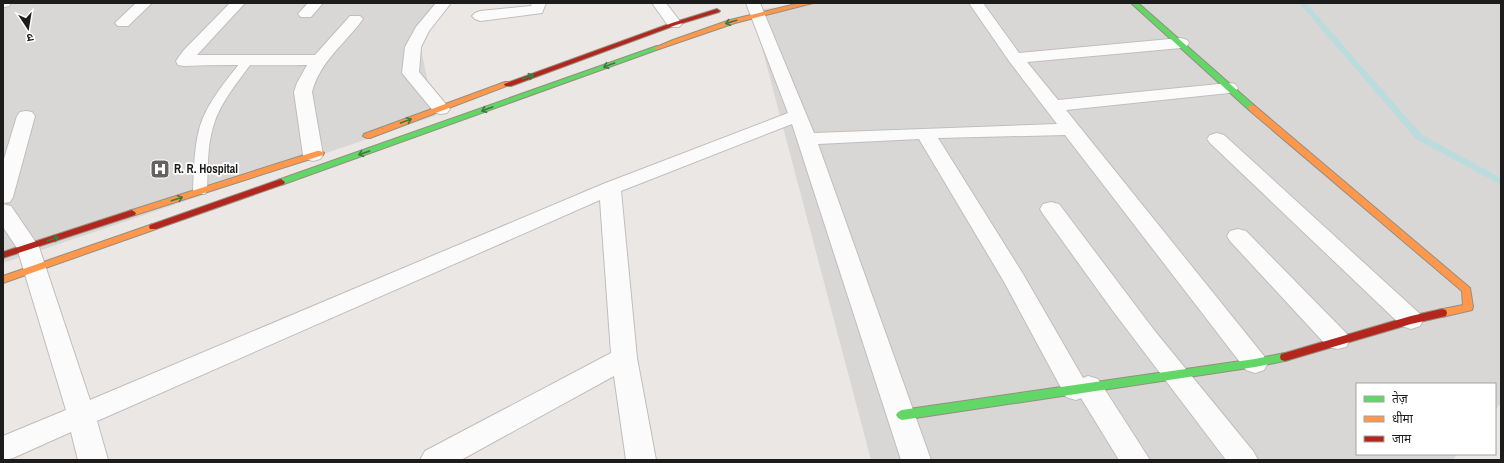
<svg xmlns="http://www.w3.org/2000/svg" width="1504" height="463" font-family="'Archivo Narrow','Noto Sans Devanagari',sans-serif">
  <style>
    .residential { fill: #d9d7d6 }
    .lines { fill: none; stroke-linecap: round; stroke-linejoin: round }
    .stream { fill: #badcdc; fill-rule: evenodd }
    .lane-casing { stroke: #c0bebd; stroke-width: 2 }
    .street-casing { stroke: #c0bebd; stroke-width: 2 }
    .fast-casing { stroke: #93907e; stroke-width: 2 }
    .slow-casing { stroke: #93907e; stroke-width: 2 }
    .jam-casing { stroke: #93907e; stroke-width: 2 }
    .lane { fill: #fcfbfb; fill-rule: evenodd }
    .street { fill: #fcfbfb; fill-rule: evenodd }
    .fast { fill: #63d668; fill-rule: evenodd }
    .slow { fill: #ff974d; fill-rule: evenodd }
    .jam { fill: #b3261e; fill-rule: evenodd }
    .oneway { stroke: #407942 }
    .labels { text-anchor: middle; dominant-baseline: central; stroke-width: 3.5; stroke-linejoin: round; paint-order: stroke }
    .poi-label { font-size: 12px; font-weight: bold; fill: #1c1c1c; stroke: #fff; text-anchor: start }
  </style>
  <rect width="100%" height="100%" fill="#eae7e5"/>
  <path class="residential" d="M3,3H436L417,30L435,116L3,263Z
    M817,3H1501V403L1495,410V384H1357V454H1458L1452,460H871L752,10Z"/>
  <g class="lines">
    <path class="stream" d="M1299,3H1306L1422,135L1501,178V185L1416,139Z"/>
    <g class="lane-casing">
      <path id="lane" d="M247,58L253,61C238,82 220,102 213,127C207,147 208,170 207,191L205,194H195L193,191C194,170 194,147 200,126C208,101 227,80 243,59Z"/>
    </g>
    <g class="street-casing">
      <path id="street" d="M3,3H11L9,6L4,7Z
        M136,3H152L128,26H118L115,23L118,20Z
        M230,3H245L197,55H315L350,16H360L363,19C345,44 320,61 312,92L323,155L320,159L313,161L306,159L303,155L294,92L297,83L307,65C266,66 225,64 184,66L178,65L176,61L183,51Z
        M308,3H323L311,17H301L298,14Z
        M436,3H451L429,31L421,47L419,72L450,109L447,113L441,114L435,113L402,73L405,47L416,27Z
        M532,3H546L542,13L480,21L475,19L472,16L475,13L480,11L531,6Z
        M652,3H666L682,24L679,27H669Z
        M746,3H760L814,133L1057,124L1009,61L969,3H983L1019,53L1181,38L1187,40L1189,43L1187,46L1181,48L1027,62L1058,100L1229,83L1235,84L1238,88L1235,92L1229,93L1066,110L1264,356L1268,363L1264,370L1255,373L1246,370L1065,135L938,138L1023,274L1083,378L1088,376L1098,379L1150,460H1119L1081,398L1076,400L1066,397L1003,280L919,139L818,144L931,460H901L792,124L621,191L637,358L656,460H626L614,376L461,460H420L425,451L611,353L600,200L97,421L108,460H78L71,432L13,458L3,460V436L66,410L17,248L3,227V204L11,206L39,247L90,400L603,184L788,113Z
        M26,111L32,112L35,116L13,197L10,202L3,203V162L17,116L20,112Z
        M1217,133L1224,135L1420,314L1423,320L1420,326L1411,329L1402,326L1210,143L1207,139L1210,135Z
        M1051,202L1059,204L1154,330L1253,451L1258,460H1226L1113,311L1043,214L1040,209L1043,204Z
        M1238,229L1246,231L1346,333L1350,340L1346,347L1337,349L1328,347L1230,241L1227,236L1230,231Z"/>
    </g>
    <g class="fast-casing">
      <path id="fast" d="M1131,3H1138L1255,106V110H1249Z
        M657,46L660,48L659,49L284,184L281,185L277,182L278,180Z
        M1285,353L1289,354L1290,357L1289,360L1255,367L902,420L898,418L896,415L898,412L902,410L1255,359Z"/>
    </g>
    <g class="slow-casing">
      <path id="slow" d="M800,3H813L735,23L659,49H655L654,48L673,40L730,20Z
        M505,82H511L512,84L370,138H367L363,136L364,134Z
        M1249,106H1255L1470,288L1473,307L1472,310L1442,317L1438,316L1437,313L1438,310L1463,305L1462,291L1249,110Z
        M317,151H320L324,153L323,155L135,215H129L128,213L129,211Z
        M153,224L156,225L157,227L156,229L3,283V276Z"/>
    </g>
    <g class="jam-casing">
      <path id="jam" d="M717,9L720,11L719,12L676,25L511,86H505L504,84L672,23Z
        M281,179L285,182L284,184L156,229H150L149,227L150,225Z
        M132,210L136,213L135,215L3,258V252Z
        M1442,309L1446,310L1447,313L1446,316L1411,324L1285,361L1281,360L1280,357L1281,354L1285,353L1411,316Z"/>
    </g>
    <use href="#lane" class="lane"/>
    <use href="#street" class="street"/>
    <use href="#fast" class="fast"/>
    <use href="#slow" class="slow"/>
    <use href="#jam" class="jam"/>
  </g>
  <defs><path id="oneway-shaft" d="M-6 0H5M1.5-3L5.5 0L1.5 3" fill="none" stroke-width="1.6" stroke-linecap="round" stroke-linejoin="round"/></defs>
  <g class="oneway">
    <use href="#oneway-shaft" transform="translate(731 22) rotate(164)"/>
    <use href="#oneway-shaft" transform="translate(609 65) rotate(160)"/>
    <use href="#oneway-shaft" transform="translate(528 77) rotate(-20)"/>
    <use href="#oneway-shaft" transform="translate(487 109) rotate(160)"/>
    <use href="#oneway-shaft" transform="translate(406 121) rotate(-20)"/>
    <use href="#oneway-shaft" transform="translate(364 153) rotate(161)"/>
    <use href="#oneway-shaft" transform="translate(177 199) rotate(-18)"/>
    <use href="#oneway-shaft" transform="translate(53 239) rotate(-18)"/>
  </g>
  <defs>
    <g id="hospital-square" transform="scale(1)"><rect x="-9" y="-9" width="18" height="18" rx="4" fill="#646362" stroke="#fff"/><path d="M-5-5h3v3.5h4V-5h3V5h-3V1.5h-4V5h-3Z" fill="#fff"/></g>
  </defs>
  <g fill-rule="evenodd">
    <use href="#hospital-square" x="160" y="169"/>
  </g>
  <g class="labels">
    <g class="poi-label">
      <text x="174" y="169">R. R. Hospital</text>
    </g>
  </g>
  <rect width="1504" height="463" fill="none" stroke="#1c1c1c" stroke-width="8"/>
  <rect x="1356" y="383" width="140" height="72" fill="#ffffff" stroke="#a4a4a4"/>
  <rect x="1364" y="396" width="20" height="6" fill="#63d668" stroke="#a4a4a4"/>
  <text x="1392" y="403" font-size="12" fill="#1c1c1c">तेज़</text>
  <rect x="1364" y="416" width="20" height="6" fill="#ff974d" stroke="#a4a4a4"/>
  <text x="1392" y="423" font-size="12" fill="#1c1c1c">धीमा</text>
  <rect x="1364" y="436" width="20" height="6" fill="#b3261e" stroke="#a4a4a4"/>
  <text x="1392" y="443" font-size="12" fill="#1c1c1c">जाम</text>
  <g transform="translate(28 28) rotate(168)" stroke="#ffffff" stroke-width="3" paint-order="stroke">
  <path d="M0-3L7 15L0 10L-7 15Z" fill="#1c1c1c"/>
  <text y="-6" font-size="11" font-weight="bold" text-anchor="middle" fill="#1c1c1c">उ</text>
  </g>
</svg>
